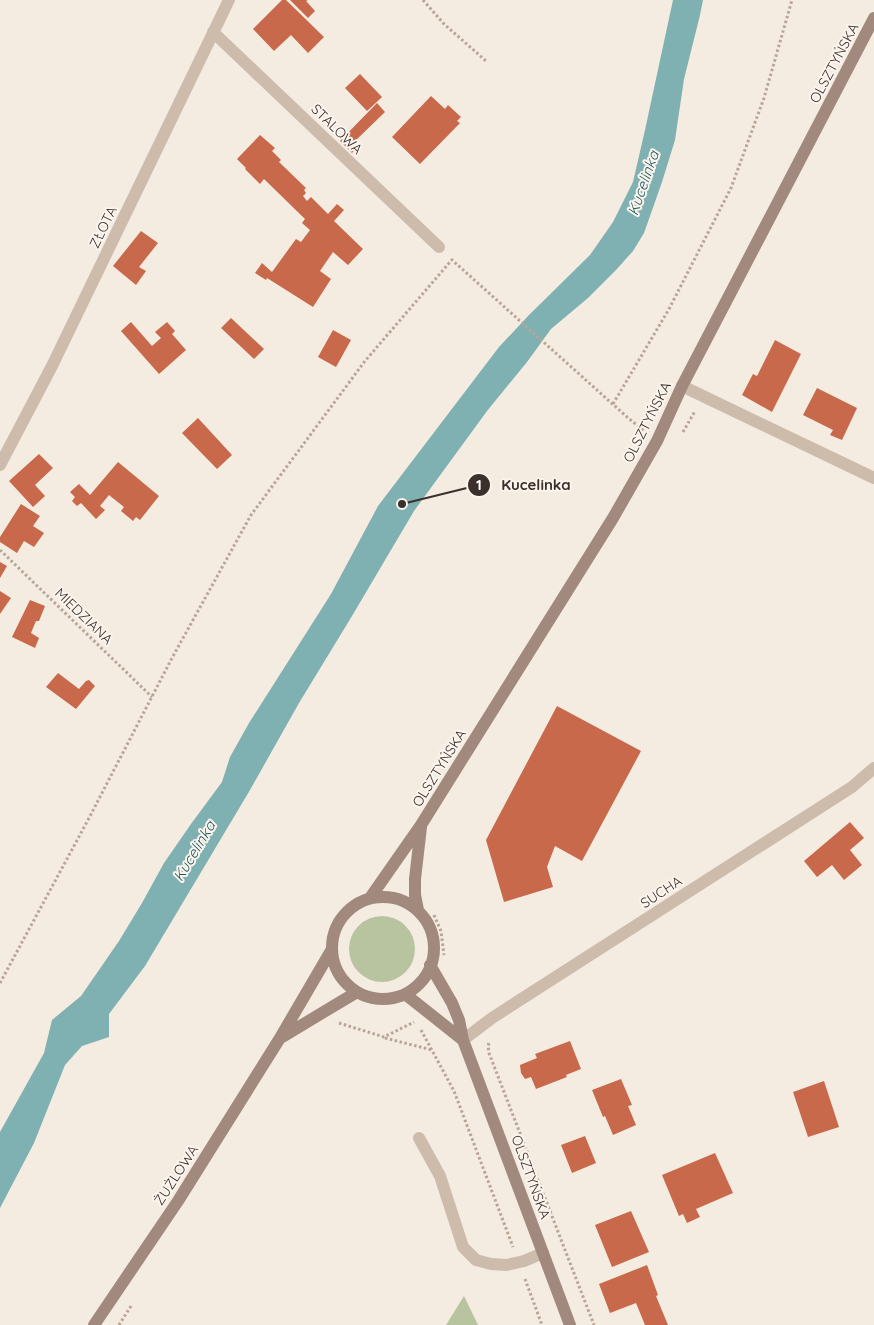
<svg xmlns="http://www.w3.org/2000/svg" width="874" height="1325" font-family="Quicksand,sans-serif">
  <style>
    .green { fill: #b8c4a0 }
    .water { fill: #7fb0b2 }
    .building { fill: #c8694b }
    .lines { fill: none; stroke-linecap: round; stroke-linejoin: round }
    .path { stroke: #b9a596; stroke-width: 3; stroke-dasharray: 2.5 2.5; stroke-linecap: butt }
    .lane { stroke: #cdbbac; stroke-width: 12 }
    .street { stroke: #cdbbac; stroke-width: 12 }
    .secondary { stroke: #a18a7d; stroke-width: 12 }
    .labels { text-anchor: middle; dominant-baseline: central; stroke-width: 4; stroke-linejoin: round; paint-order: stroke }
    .street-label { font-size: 14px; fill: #3b302b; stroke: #fbf5ee }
    .water-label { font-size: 15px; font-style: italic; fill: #1f5a5e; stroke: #fbf5ee }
    .leader { fill: none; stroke: #3b302b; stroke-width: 2 }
    .callout-dot { fill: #3b302b; stroke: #fbf5ee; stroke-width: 2 }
    .mark-label { font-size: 15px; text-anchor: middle; font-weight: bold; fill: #fff }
    .callout-label { font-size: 15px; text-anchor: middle; font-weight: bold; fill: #3b302b; stroke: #fbf5ee; stroke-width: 4; stroke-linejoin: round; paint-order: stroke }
  </style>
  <rect width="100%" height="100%" fill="#f4ebe1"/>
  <path class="green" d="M349 949a33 33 0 1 1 66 0a33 33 0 1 1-66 0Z
    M464,1296L478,1325H446Z"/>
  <path class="water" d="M673,0H703L700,15L684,79L675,140L662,182L644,233L633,251L616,270L588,298L551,329L527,362L487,411L414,511L352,616L299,703L250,790L145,966L109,1014V1037L82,1046L65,1065L34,1143L0,1208V1132L44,1053L52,1020L81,996L119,941L142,903L164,863L191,824L222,782L230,757L249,723L331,594L378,506L499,347L529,315L590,255L613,222L633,182L645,130Z"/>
  <path class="building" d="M282,0H286L324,37L308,53L291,35L274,51L253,29Z
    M290,0H308L306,1L315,11L308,18Z
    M360,74L382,97L367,111L345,88Z
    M431,96L445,109L448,105L461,117L457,121L460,123L420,164L392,137Z
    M377,103L385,112L352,144L356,148L352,153L340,141Z
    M260,135L275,148L272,151L281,160L279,162L306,188L304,190L306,193L303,196L307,201L311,197L328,214L337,204L344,210L334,221L363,249L348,265L333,252L320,271L331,279L313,307L267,278L266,280L255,273L262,263L272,272L296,239L301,242L310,230L302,223L305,219L264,179L260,184L245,169L246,168L237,159Z
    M141,231L158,243L139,267L146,271L136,285L113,266Z
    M231,318L264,349L254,359L221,328Z
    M131,322L152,346L161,338L155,332L167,322L175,331L172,334L186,350L159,374L121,331Z
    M333,330L351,340L336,367L318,357Z
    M775,340L801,354L772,412L742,395L753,374L757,376Z
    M817,388L857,408L842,440L830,435L833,430L803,415Z
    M198,418L232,455L217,469L182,433Z
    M39,454L53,468L35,485L45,496L33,507L9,481Z
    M118,462L159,496L140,520L136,517L133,521L121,511L124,507L109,495L100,506L105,510L96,519L81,503L77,506L72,501L75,497L70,492L79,484L90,495Z
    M21,504L40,516L33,526L44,533L34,547L24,541L17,553L0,542V537Z
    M0,562L7,566L0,578Z
    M0,591L11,598L0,614Z
    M30,600L45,606L39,621H36L31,633L39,638L35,648L12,637Z
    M58,673L79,689L86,681L89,680L95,686L76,709L46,687Z
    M557,706L641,751L582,861L555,846L547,867L553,887L504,902L486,840Z
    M850,822L864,838L850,850L862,865L844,880L832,865L817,877L804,861Z
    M570,1041L581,1069L566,1075L567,1077L536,1089L531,1077L525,1079L521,1073L520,1065L537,1058L535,1054Z
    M621,1079L632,1105L628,1106L636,1125L613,1135L605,1116L603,1117L592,1090Z
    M824,1081L839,1127L808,1137L793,1092Z
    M585,1136L596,1163L572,1173L561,1145Z
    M715,1153L733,1193L696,1209L700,1217L687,1223L683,1214L679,1216L662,1175Z
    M631,1211L649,1252L612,1267L595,1225Z
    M647,1265L658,1295L656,1296L668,1325H645L636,1303L610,1313L599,1284Z"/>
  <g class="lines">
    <path class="path" d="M423,0L444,24L486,61
      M451,259L627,417L644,431
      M613,404L669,309L731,188L764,98L792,0
      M683,432L695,411
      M0,550L152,697
      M434,915L441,931L444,955
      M0,983L88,820L172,658L251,515L365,361L450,262
      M339,1023L384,1037L414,1022
      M421,1030L454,1091L513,1247
      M385,1038L432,1050
      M489,1043L488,1046L489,1053L594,1325
      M525,1279L542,1325
      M119,1325L131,1306"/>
    <path class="lane" d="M682,386L874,478
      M419,1138L440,1176L463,1247L476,1260L491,1264L507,1265L524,1261L543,1253"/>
    <path class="street" d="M213,32L439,247
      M0,465L52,366L229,0
      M463,1040L492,1018L852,787L874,768"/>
    <path class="secondary" d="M332 948a51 51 0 1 1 102 0a51 51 0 1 1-102 0Z
      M370,898L421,825L613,518L657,441L682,386L874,18
      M418,910L415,895V879L421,827
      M430,965L452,1003L459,1020L463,1040L570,1325
      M405,994L463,1040
      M282,1037L357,992
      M94,1325L178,1201L280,1038L332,949"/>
  </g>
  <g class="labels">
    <g class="street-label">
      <text transform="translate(834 63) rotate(-62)">OLSZTYŃSKA</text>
      <text transform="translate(337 129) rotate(44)">STALOWA</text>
      <text transform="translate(103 227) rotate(-64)">ZŁOTA</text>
      <text transform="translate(647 422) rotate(-63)">OLSZTYŃSKA</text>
      <text transform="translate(84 616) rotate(44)">MIEDZIANA</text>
      <text transform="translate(439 768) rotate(-58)">OLSZTYŃSKA</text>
      <text transform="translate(661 892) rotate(-33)">SUCHA</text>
      <text transform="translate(176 1175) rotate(-57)">ŻUŻLOWA</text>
      <text transform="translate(531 1177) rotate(70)">OLSZTYŃSKA</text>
    </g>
    <g class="water-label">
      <text transform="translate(643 183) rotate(-71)">Kucelinka</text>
      <text transform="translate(194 851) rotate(-59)">Kucelinka</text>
    </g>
  </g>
  <path class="leader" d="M402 504L479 485"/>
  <g class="callout-dot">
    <circle cx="402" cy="504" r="5"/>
    <circle cx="479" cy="485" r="12"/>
  </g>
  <g class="mark-label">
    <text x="479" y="490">1</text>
  </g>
  <g class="callout-label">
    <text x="536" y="490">Kucelinka</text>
  </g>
</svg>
